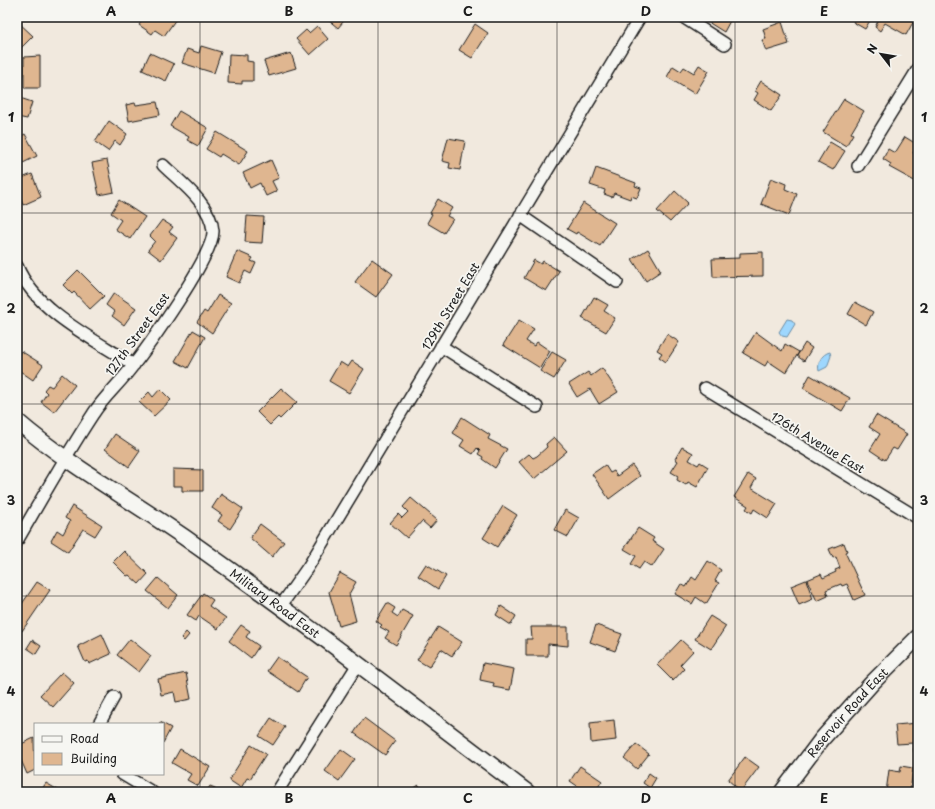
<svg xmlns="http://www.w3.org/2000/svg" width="935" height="809" font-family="'Playpen Sans',sans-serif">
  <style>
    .water { fill: #9ed7fe; stroke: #6a8ca4 }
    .building { fill: #dfb690; stroke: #1c1c1c }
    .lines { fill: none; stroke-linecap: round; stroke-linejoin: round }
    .street-casing { stroke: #1c1c1c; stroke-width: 14 }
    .secondary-casing { stroke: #1c1c1c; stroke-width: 18 }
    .street { stroke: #f6f6f2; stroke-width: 11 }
    .secondary { stroke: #f6f6f2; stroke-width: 15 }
    .grid { fill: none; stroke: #1c1c1c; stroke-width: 1; stroke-opacity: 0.55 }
    .labels { text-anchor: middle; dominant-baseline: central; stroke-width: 3.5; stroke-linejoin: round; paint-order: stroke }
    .street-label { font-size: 12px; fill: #1c1c1c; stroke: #f6f6f2 }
    .neatline { fill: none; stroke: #1c1c1c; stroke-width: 1.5 }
    .grid-label { font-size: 13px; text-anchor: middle; font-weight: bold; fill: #1c1c1c }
  </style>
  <rect width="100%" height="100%" fill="#f1e9de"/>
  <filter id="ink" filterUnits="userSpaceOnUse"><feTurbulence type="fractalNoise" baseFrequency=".025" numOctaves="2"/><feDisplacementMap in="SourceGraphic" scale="8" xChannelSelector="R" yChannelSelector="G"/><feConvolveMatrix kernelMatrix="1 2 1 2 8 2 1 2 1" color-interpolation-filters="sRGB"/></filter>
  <g filter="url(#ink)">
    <path class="water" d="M787,319L792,320L795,324L787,337L782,336L779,332Z
      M830,352L831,356L827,367L819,371C817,364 821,354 830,352Z"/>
    <path class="building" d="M144,17H174L176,19L164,36L155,30L152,34L139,25Z
      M328,17H347L338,28L327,19Z
      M700,17H728L731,19L724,32Z
      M853,17H872L865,29L853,22L855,18Z
      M875,17H916L906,35L885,23L880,31L875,27L879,19Z
      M17,21L33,36L21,48L17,43Z
      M782,22L789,44L766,51L762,40L766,39L763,29Z
      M475,24L488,33L472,58L459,50Z
      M317,26L328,39L310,55L296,39L306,30L309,33Z
      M201,46L221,52L214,73L182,63L187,49L199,53Z
      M150,53L174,64L166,81L142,70Z
      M291,53L296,68L269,76L264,61Z
      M229,54L247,55V61L253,62V81H242V84L228,83Z
      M40,56V88H24V57Z
      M699,65L709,71L695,94L667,77L673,66L681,71L684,67L694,73Z
      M761,81L782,95L771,111L754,100L758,93L755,91Z
      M17,97L32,102L27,119L17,117Z
      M844,99L864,111L851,133L853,134L846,146L823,132Z
      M157,102L160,115L129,121L126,105L135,103L136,105Z
      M179,111L208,128L198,146L187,140L189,137L170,126Z
      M109,121L127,134L120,145L115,141L108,151L95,142Z
      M217,132L248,151L239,165L221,154L219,157L206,149Z
      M25,134L37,156L17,166V138Z
      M905,137L918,145L913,153L918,156V183L889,167L891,164L883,159L888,149L895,153Z
      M448,138L465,141L460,170L449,168L450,163L442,161Z
      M830,142L845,151L833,170L818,162Z
      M107,160L114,192L99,195L92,163Z
      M271,160L279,178L272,181L277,191L266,196L260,183L250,188L243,173Z
      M596,168L636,183L635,186L641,188L637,198L631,196L630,199L614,193L612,197L604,194L605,190L590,185Z
      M32,174L41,197L23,205L17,189V180Z
      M771,178L786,184L785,189L797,194L789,215L761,204Z
      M675,191L688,203L670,222L657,211Z
      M438,199L452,208L447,216L453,219L444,233L427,223L432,214L430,213Z
      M119,200L145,217L130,239L115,229L121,220L111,213Z
      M583,203L615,223L600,246L577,232L576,234L567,229Z
      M247,216L264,217L262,243L245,242Z
      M162,220L173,227L169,232L177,238L161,260L148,250L155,241L150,236Z
      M648,249L661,271L646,281L632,259Z
      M237,251L253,258L251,261L256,263L251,274L245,271L239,283L226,277Z
      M763,252V276L713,277L712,259L740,258V253Z
      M372,259L393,274L376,297L355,282Z
      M534,260L541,264L543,261L559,271L546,291L524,278Z
      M78,270L104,296L90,309L74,292L72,294L63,285Z
      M114,293L136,308L124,325L112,316L115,312L106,305Z
      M218,295L231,303L212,333L197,322L204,311L207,313Z
      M594,297L608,305L604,311L615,318L606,332L582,318Z
      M855,302L873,312L866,325L848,314Z
      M519,320L534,329L526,341L534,346L537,342L550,351L540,368L503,345Z
      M193,330L205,337L188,368L175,361Z
      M756,332L782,351L785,344L799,352L786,373L768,361L765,366L743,353Z
      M667,334L679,342L666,362L659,357L662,353L657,350Z
      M805,343L812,348L804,361L797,356Z
      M21,351L43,365L33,380L17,369V357Z
      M552,352L566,360L554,379L540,371Z
      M352,361L364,369L349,393L329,381L340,362L348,367Z
      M602,368L618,392L599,404L590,389L577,397L569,384L588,372L591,376Z
      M62,374L75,385L54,412L41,402L47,393L44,390L48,385L52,387Z
      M810,375L850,398L842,411L803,388Z
      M281,388L297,402L280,419L278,417L270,425L257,412Z
      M160,389L171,400L154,416L139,402L149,392L153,397Z
      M876,415L907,434L897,450L893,448L885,460L870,450L880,434L869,427Z
      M462,417L490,435L488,439L507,449L495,468L482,459L483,457L478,454L480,451L477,448L473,454L460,446L464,440L453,433Z
      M115,434L140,451L129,467L105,449Z
      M554,437L567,451L534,479L519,462L529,454L533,458L537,456L547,447L546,444Z
      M682,447L693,453L689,460L698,465L700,462L708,467L697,487L688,482L686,485L677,480L678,476L671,472L678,461L675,459Z
      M605,465L610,473L614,471L617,476L632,465L640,476L609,499L592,474Z
      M173,469L203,470V491H182V486H173Z
      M748,474L756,479L751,488L777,504L768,518L754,509L752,513L746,509L748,506L734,497Z
      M221,494L243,509L230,529L218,521L222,515L212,508Z
      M411,498L437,520L430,528L422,521L407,538L390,523L398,514L402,518L408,512L403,507Z
      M72,506L102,525L95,536L83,529L68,552L51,541L57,530L63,534L70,521L65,518Z
      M503,506L517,515L497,547L483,538Z
      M565,510L579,518L568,537L554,530Z
      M260,524L284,542L272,557L250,538Z
      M638,528L654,538L652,541L664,549L652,567L644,562L639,569L631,564L636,556L624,549Z
      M844,543L847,551L845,552L865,595L854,600L847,584L842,586L841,584L826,590L828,596L817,601L807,580L821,574L823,578L836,572L835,570L840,568L836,557L833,558L829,549Z
      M124,551L148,574L139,584L129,575L127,576L113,562Z
      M708,561L721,570L715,581L719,583L706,604L696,597L692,604L675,594L681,584L686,587L692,577L696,580Z
      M426,564L446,576L438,589L418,576Z
      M340,573L356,582L349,594L356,621L339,626L329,592Z
      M158,578L178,595L168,608L147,591Z
      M806,580L813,599L799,605L791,586Z
      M37,582L50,590L22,631L17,627V611Z
      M203,593L213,600L209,606L226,618L218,629L199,616L196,621L187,615Z
      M387,603L395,608L392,613L398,617L402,610L413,616L396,645L385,638L389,632L380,627L382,625L376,621Z
      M501,606L516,616L511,625L496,615Z
      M710,616L726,626L711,649L695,639Z
      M241,625L250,631L246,637L259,646L251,658L229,641Z
      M596,625L622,634L615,651L590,642Z
      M438,627L462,642L452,656L441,649L429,667L417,660Z
      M531,627H568V646L548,644V656H526V639H532Z
      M186,632L189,635L184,641L181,638Z
      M102,634L111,654L89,664L88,661L85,662L78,646Z
      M130,639L151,656L139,672L117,655Z
      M32,640L41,646L36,654L27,648Z
      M681,640L693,651L680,665L684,669L673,681L657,665Z
      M277,657L307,677L298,692L267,671Z
      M483,663L514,669L510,690L493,687L494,683L480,680Z
      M62,672L74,683L53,707L40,695Z
      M186,673L191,699L176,702L174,692L161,695L158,679Z
      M271,718L285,727L273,745L259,736Z
      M364,718L395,741L385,755L354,733Z
      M614,720L616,740L591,743L590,723Z
      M160,722L171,728L163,743V724H159Z
      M918,723V752H914L913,743L897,744L895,725Z
      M34,738L35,770L27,774L17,751V746Z
      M636,744L649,754L637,769L624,758Z
      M251,745L266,754L250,779L247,778L241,788L229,780Z
      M180,749L210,767L198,786L187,780L191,774L172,763Z
      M341,749L355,759L339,781L325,771Z
      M745,757L759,767L741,791L728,780Z
      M580,766L602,781L595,792H586L570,781Z
      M901,766L913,768L910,792H886L889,770L900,772Z
      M649,773L656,778L650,788L643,783Z
      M46,783L58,790L56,792H40Z
      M419,785L423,792L429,788L431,792H408Z
      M210,786L215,788L213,792H206Z"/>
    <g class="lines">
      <g class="street-casing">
        <path id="street" d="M683,17L725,44
          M858,166L918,69
          M520,215L617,282
          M17,266C36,312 94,339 134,365
          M441,346L537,407
          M705,388L918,518
          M17,541C42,498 66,455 93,414C103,398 117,386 128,372C146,350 214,255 213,231C211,204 180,182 163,165
          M280,607L308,567L640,17
          M99,724L114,697
          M122,774L152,792
          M277,792L358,664"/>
      </g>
      <g class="secondary-casing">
        <g id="secondary">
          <path id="s1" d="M17,421C68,465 128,498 184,537C300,619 414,706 527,792"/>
          <path id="s2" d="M782,792L822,739L872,683L918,637"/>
        </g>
      </g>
      <use href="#street" class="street"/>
      <use href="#secondary" class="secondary"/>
    </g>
  </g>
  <path class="grid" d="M200,17V792M378,17V792M557,17V792M735,17V792M17,213H918M17,404H918M17,596H918"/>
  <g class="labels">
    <g class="street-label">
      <text transform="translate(450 306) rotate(-59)">129th Street East</text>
      <text transform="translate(137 334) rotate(-54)">127th Street East</text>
      <text transform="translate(818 442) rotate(31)">126th Avenue East</text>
      <text stroke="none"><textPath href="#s1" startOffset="316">Military Road East</textPath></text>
      <text stroke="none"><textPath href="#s2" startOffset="103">Reservoir Road East</textPath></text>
    </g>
  </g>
  <rect width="935" height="809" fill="none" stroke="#f6f6f2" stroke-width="44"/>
  <rect x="34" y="723" width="130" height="52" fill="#f6f6f2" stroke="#9f9f9c"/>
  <rect x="42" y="736" width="20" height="6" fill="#f6f6f2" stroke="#9f9f9c"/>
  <text x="70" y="743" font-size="12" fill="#1c1c1c">Road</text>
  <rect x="42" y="753" width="20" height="12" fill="#dfb690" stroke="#9f9f9c"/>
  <text x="70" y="763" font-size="12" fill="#1c1c1c">Building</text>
  <g transform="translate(881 54) rotate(301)" stroke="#f6f6f2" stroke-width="3" paint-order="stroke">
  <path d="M0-3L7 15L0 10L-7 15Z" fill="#1c1c1c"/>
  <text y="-6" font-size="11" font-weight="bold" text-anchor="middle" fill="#1c1c1c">N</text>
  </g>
  <rect x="22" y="22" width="891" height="765" class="neatline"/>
  <g class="grid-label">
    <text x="111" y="16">A</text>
    <text x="289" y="16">B</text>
    <text x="468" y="16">C</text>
    <text x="646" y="16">D</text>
    <text x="824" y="16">E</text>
    <text x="11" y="122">1</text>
    <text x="924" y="122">1</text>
    <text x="11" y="313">2</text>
    <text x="924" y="313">2</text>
    <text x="11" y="505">3</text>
    <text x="924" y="505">3</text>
    <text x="11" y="696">4</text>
    <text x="924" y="696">4</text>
    <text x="111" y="803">A</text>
    <text x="289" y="803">B</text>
    <text x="468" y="803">C</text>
    <text x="646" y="803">D</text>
    <text x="824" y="803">E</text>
  </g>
</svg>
